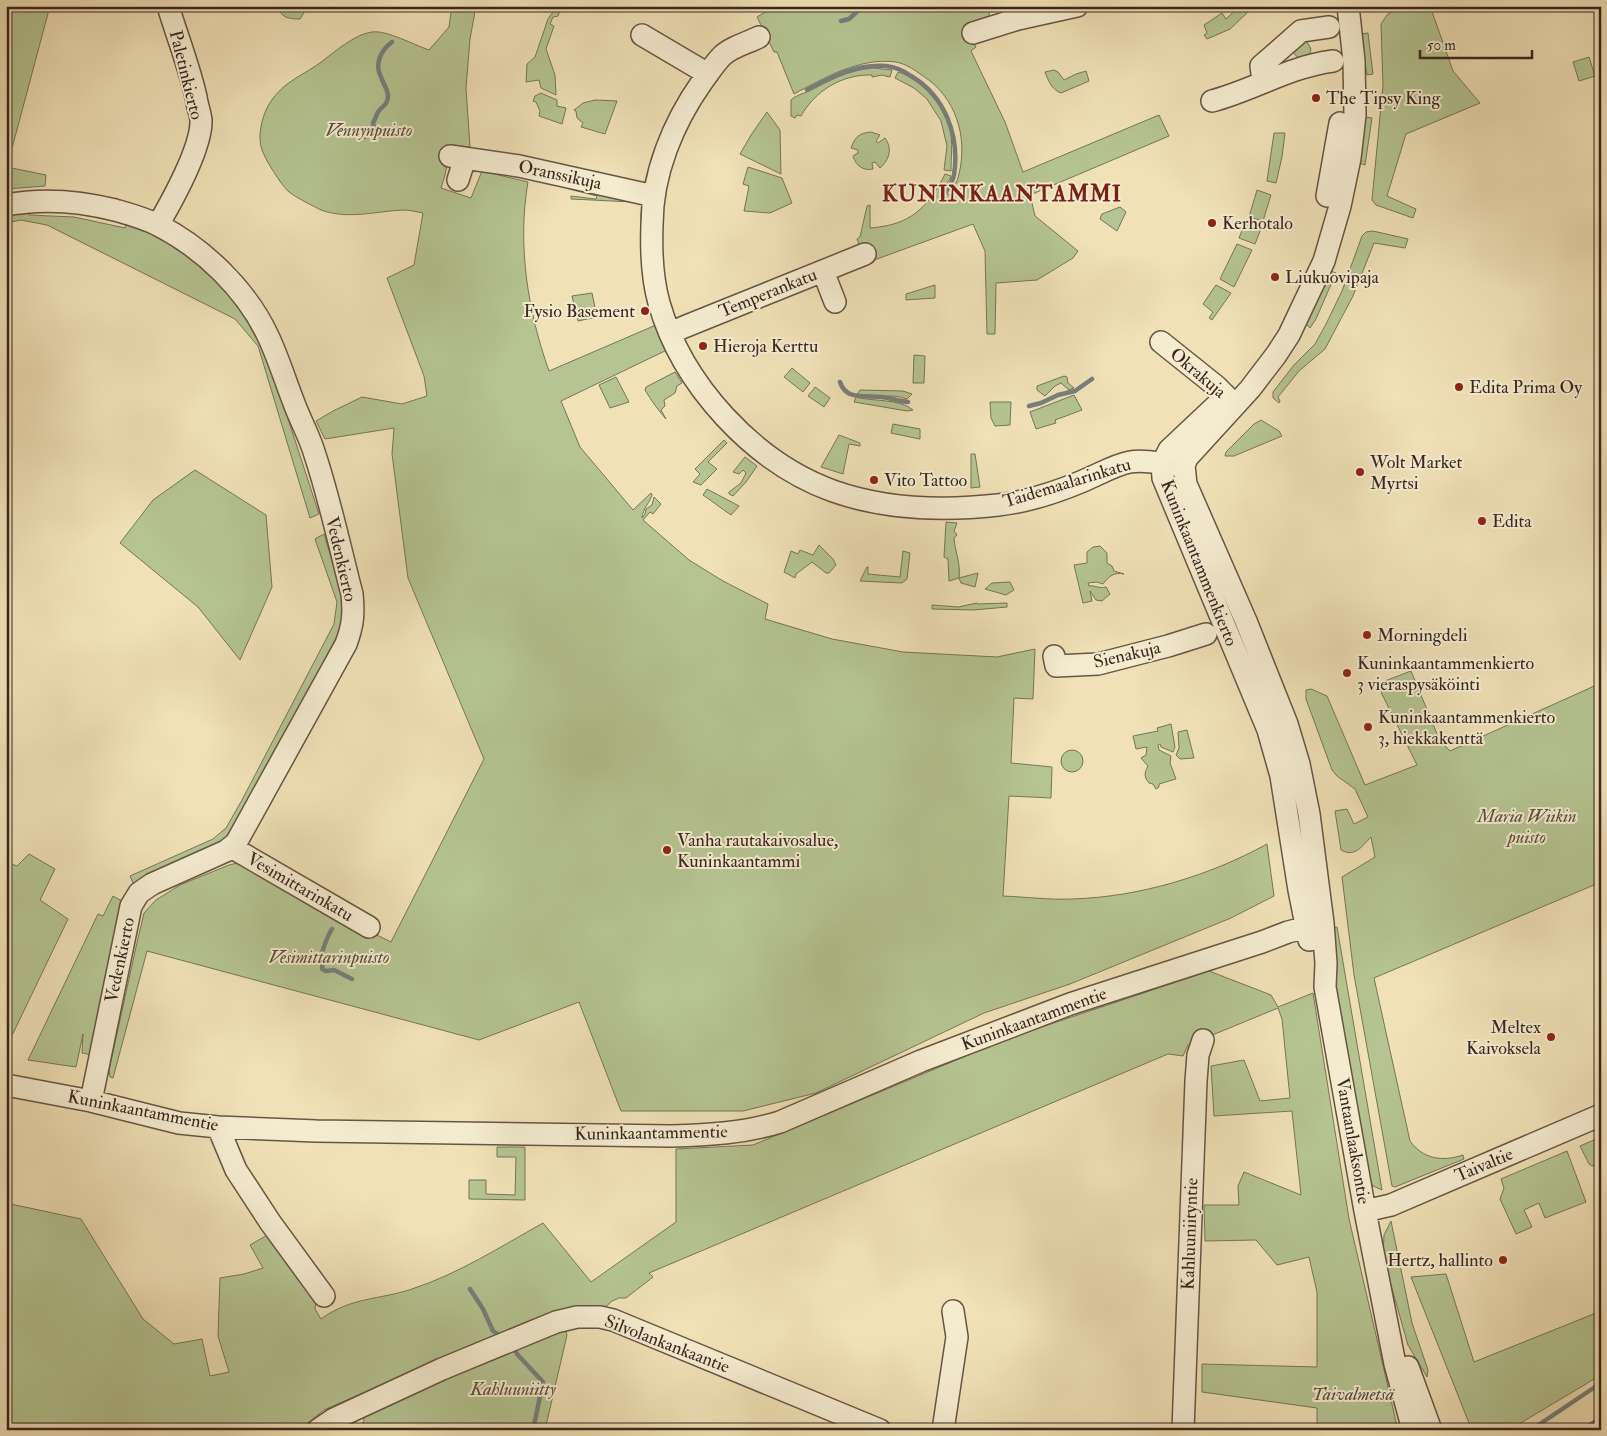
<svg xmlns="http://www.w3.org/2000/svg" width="1607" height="1436" font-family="'IM FELL Double Pica',serif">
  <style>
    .green { fill: #b5c492; stroke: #777558 }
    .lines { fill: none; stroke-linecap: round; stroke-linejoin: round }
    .stream { stroke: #777f7b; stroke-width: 4.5 }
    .minor-casing { stroke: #675544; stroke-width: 24 }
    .minor { stroke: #f5ecd0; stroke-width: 21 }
    .poi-dot { fill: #8f2418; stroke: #f5ecd0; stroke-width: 2 }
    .labels { text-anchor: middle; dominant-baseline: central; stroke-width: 4; stroke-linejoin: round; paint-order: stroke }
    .street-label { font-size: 18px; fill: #39261e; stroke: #f5ecd0 }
    .poi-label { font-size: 18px; fill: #39261e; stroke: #f5ecd0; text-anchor: start }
    .park-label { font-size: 18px; font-style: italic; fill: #584e3b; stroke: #f5ecd0 }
    .district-label { font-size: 22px; font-weight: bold; letter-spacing: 1px; fill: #7a1f14; stroke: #f5ecd0 }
  </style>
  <rect width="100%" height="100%" fill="#f0e1b7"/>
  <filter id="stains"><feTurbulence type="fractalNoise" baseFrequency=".004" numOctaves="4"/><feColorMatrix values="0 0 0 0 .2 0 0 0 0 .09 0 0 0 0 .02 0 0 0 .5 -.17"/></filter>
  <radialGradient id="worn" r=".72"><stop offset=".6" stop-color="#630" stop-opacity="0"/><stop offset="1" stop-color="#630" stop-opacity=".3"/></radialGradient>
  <path class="green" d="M6,6H50L7,167L46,175L45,186L6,189Z
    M278,6H308L300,19C290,19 280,18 278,6Z
    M452,6H476L470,39L466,88L470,147L451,145L445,175L441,188L471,198L482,171L528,182C517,245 528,312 549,371L656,325L667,350L561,401L580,447L633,510L651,493L652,495C649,504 643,508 642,518L645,514L646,509L652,505L654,497L661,504L653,514L650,512L643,520L689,560L723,581L768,604L765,619L832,639L903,652L997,657L1035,649L1033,699L1014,698L1011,763L1052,767L1051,798L1009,796L1003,896C1026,897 1050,900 1072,899C1139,897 1209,876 1267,844L1274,896L1231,918L1070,984L984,1013L816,1093L743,1111H621L579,1002L479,1040L147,951L113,1078L110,1077L109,1070L136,947L144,913L156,900L180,885L229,865L237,863L311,902L391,942L484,759L408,578L392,454L394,428L325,439L316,421L333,411L362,397L402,404L427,396L424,376L387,278L414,265L423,213C417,212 410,210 404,210C376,211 349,220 321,210C315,207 293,196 288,191C280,183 266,161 262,150C257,137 262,117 268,106C281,83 300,77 320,63C333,53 355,34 372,32C387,30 414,45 429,50L449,27Z
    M557,6H562L558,16L553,17L550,24L554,26L546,49L555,75L556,95L541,88L539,80L526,82L527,64L535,57L548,19Z
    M776,6H987L991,20L965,31L976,47L971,51L1005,122L1023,172L1159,115L1169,136L1030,195L1035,216L1078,251L1073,258L1037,280L996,283L995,334H987L985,251L973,224L866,263L857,239L860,237L867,206L870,205V228C910,225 927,209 945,174L951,176L950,179L941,191L950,195C953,188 958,181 959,174C968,137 956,97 923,76C915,70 906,64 896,62C860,57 824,78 794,94L777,52H774L757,17Z
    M1240,6H1242L1248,12L1230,29L1207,39L1204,35L1207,33L1204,25L1222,13L1226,19Z
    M1402,6H1430L1453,71L1480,103L1406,134L1387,196L1416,209L1413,218L1376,205L1372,200L1383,85L1381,24L1387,15Z
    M1368,33L1373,74L1367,75L1360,34Z
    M1302,41L1307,42L1311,49L1309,57C1302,59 1296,59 1293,51Z
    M1589,57L1595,76L1579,81L1573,62Z
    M873,68L892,70L890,77L882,75L872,77V75C842,74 815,91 801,116L797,115L795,118L791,116V100C796,95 803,94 809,91C833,79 846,71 873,68Z
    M1054,70L1058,72L1064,80L1076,74L1086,71L1089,81L1061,93C1052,90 1048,80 1045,72Z
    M898,72C920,78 945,105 950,128C953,143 951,157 951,171L944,170L947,146L941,121L927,99L914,88L895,78Z
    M541,93L557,100V106L566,108L562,124L539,116L540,111L536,102L533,101L535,96Z
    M595,100L617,101L605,134L581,127L583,123L577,118L576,111L574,110L583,103Z
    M767,112L780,130L781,174L740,154L751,135Z
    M1365,117L1372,118L1365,165L1356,162Z
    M871,132L880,135L876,141L878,143L885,138C893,149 889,160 880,168L875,162L872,163L873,169C863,171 856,166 853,156L858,153V150L851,148C855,137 859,133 871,132Z
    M1274,133H1285L1282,157L1276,183L1267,181Z
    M748,167L782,178L792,203L770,213L744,211L749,186L743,184Z
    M570,188L633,202L571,199V196L596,199L597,196L569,189Z
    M1257,190L1271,195L1263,221L1249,217Z
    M1120,207L1126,212L1117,231L1100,219L1102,214Z
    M29,208V215L74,217L125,228L126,223L160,237L202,265L247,314L266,351L319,514L310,518L258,346L235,319L47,225L21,220L6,223V212Z
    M1245,223L1261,229L1255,244L1239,238Z
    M1373,231L1408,239L1405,248L1374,243L1353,296L1325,349L1299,371L1278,397L1280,401L1279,403L1273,398V392L1294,365L1315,344L1326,324L1342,291L1362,236L1366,232Z
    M1237,244L1252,250L1234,287L1220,279Z
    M1331,271L1336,273L1316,319L1310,328L1306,324Z
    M935,285V298L906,300V294Z
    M1216,285L1231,293L1212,320L1209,318L1213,312L1203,304Z
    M592,293L597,317L578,321L572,296Z
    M914,355L925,356L924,383H913Z
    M792,368L810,383L803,392L784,377Z
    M675,372L682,383L677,386L675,393L664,400L665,406L661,410L666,419C658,410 651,400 645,390L646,387Z
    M1064,376L1067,377L1068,383L1074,388L1069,390L1061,383L1055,386L1045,396L1037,390V386Z
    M616,377L629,402L610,408L599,385Z
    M815,387L830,398L824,407L808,396Z
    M860,390L903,391L912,394L907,399C892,393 873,398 857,394Z
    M1074,395L1082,410L1055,420L1056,423L1036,429L1030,412Z
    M856,397C874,402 898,398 913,410L907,411L854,402Z
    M990,402H1011L1010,425L995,426L991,418Z
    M1261,420L1279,431L1282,436L1234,456H1225L1226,452L1254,424Z
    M893,424L920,429V439L891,433Z
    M839,435L860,443V446L849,444L843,474L821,467Z
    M724,440L727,443L708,462L717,469L701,485L693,482L700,474L695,469Z
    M971,454H975L980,487L971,488Z
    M745,457L757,466L746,482L733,496L729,494V492L741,483L746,473L743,470L739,474L733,472Z
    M195,470L266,515L272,587L240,660L198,607L120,543L153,500Z
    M707,489L739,506L731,515L703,495Z
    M946,522L957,523L954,531L957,535L954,538C955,552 961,564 959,578L978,573L975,587L961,583L959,578L949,581L948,559L944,557Z
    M324,534L342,594V622L337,636L284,737L231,833L225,839L134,885L130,876L213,839L226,828L242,800L334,624L337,602L315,539Z
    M819,545L833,559L836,565L829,573H826L812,562L796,574L795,578L784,572L791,551L798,554L800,550L813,555Z
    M1100,546L1107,553V563L1112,566L1114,571L1124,574C1114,572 1109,576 1103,584L1097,582L1088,583L1089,586C1095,585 1099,589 1106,587L1110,594L1102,601L1096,600L1090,591L1092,601L1083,603L1074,565L1087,563V552L1093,547Z
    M903,551L910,553L907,579L902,583L860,581L867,567H868V574L900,577Z
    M1010,582L1014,590L1006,595L985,589L992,583Z
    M977,603V604L1007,603V607L973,610L932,609V605L958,607Z
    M1411,671L1440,741L1450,751L1601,683V882L1374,978L1410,1141C1423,1159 1442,1162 1463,1155L1464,1159L1395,1187L1392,1186L1354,975L1342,877L1375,857L1371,837C1362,846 1355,858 1341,850L1335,811L1347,809L1354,824L1368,817L1355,789L1337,776L1332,770L1306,699V690L1311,689L1327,696L1365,785L1417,765L1377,684Z
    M1171,724L1175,747L1173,752L1161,747L1160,744L1158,745L1159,750L1171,756L1170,763L1176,779L1159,784V787L1156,789L1153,784L1149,783C1144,777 1144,773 1148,766L1141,758L1146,755L1147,747L1136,749L1133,736L1158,731L1157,728Z
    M1187,730L1194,758L1180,759L1176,755L1179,748L1178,732Z
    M1061 761a11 11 0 1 1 22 0a11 11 0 1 1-22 0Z
    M29,854L55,869L40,900L68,919L6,1048V862L17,866Z
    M113,896L122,901L92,1055L82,1053L83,1034L76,1067L28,1060L98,914L103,916Z
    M1337,927L1382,1190L1373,1186L1366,1174L1336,996L1330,929Z
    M1209,971L1271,995L1278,1007L1313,993L1349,1219L1398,1430H1317V1408L1202,1392V1364L1317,1367V1292L1309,1257L1277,1265L1256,1240L1205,1241L1204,1205H1239L1238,1186L1244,1172L1301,1195L1292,1111L1214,1116L1211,1066L1244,1060L1260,1101L1290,1098L1282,1019L1278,1008L1188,1045L1183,1056L1168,1054L649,1273L653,1277L626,1298H619L612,1301L602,1310L429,1364L324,1410L299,1430H6V1203L81,1219L143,1319L174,1344L202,1339L210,1376L229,1372L218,1336L220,1278L244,1274L263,1268L250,1245L271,1233L316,1301L315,1309L321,1319C351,1297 379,1300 412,1289C458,1274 500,1247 543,1223L591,1282L676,1222V1149L753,1145L1009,1038Z
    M1601,1137V1164L1592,1166L1589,1164L1580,1146Z
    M497,1147H525V1200L469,1199V1180H486V1194L515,1195L516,1157H497Z
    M1567,1151L1586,1202L1545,1218L1539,1203L1524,1210L1532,1227L1516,1234L1500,1199L1504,1188L1501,1179Z
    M1391,1221L1412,1323L1428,1370L1427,1377L1408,1345L1383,1257L1384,1235Z
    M1446,1274L1474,1362L1601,1311V1375L1509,1430H1474L1469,1423L1411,1277Z
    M564,1325L567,1335L545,1430H360L364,1420L363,1413Z"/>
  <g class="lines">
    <path class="stream" d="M890,6L896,7
      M841,21L849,19L861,8L870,6
      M807,90C833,76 856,64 886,66C895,67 904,71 911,76C945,96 960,136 954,175C953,181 949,187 946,192
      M365,137L374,128L373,123C375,120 376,116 378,112C382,106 388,105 388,96C388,90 383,83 381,77C374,64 381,50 392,42
      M840,382C846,401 866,395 881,397C890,398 899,401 908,402
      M1029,406L1041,403L1058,395L1075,391L1092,379
      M332,929C329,933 321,952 322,956C322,962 323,963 322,969L326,971L334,970L352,979
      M470,1289L483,1309L493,1331L502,1337
      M513,1346L517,1354L543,1382L533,1430
      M1531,1430L1601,1383
      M1582,1430L1601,1418"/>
    <g class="minor-casing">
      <path id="minor" d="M1348,6L1354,61L1355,115L1350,158L1340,206L1324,261L1289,335L1276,355L1250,389L1187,458L1184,466L1186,484L1246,621L1287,724L1299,764L1309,814L1323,923L1326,963L1325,987L1365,1211L1395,1364L1413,1430
        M973,33L1018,19L1077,6
        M642,35L708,74
        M759,37C747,43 731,47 722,56C714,64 708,74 702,82C673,123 652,174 652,225C651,251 652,278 659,303C682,384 753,462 833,491C884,509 944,511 998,505C1026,502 1057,492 1083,481C1098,475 1114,465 1130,462C1145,459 1161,464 1176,465
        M1263,81L1261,66L1301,31L1329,27
        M1212,101C1254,90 1288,67 1333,61
        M450,156L519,166L654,196
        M458,180L465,158
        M1327,196L1340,123
        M6,205C43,198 79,201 115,210C129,214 144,218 158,225C203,248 246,289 268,336C278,357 285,380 294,403C300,420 310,437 315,455C330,500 340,548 352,594C354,614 353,625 346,644L236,843L226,851L152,884L139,893L131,906L91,1101
        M158,225C172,201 202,147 201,120C200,112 197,105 196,97C189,66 177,36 168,6
        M823,271L835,302
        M671,333L684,327L865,254
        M1161,342L1216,386L1235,405
        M1220,402L1169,450L1162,464L1163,478L1268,730L1281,776L1299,890L1309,940
        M1054,656L1056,666L1098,664L1168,646L1206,634
        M231,847L369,927
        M6,1085L91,1101L179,1123L218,1127L316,1131L671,1136C708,1135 745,1133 780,1122L921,1061L1070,1004L1262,942L1288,932L1323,923
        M218,1127L236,1170L270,1222L324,1296
        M1365,1211L1391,1205L1601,1115
        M1408,1367L1431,1430
        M318,1430L334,1419L442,1369L556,1322L577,1317H600L613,1320L880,1430
        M943,1430L957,1337L953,1311
        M1183,1430L1196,1081L1198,1055L1203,1040"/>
    </g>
    <use href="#minor" class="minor"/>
  </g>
  <g class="poi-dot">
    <circle cx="1316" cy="98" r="5"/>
    <circle cx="1212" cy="223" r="5"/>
    <circle cx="1275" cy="277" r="5"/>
    <circle cx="645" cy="311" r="5"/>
    <circle cx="703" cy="346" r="5"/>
    <circle cx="1459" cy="387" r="5"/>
    <circle cx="1360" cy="472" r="5"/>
    <circle cx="874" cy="480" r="5"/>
    <circle cx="1482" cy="521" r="5"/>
    <circle cx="1367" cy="635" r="5"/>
    <circle cx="1347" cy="673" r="5"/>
    <circle cx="1368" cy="727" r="5"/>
    <circle cx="667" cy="850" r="5"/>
    <circle cx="1551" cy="1037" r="5"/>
    <circle cx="1503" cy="1260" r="5"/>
  </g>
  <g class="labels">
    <g class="street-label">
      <text transform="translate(186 75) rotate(76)">Paletinkierto</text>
      <text transform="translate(560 175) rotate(12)">Oranssikuja</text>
      <text transform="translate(768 293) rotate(-22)">Temperankatu</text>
      <text transform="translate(1198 373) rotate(40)">Okrakuja</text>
      <text transform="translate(1067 483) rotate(-17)">Taidemaalarinkatu</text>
      <text transform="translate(341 559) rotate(77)">Vedenkierto</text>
      <text transform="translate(1199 563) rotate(68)">Kuninkaantammenkierto</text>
      <text transform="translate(1127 655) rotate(-13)">Sienakuja</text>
      <text transform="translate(300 887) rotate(30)">Vesimittarinkatu</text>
      <text transform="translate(120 960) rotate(-78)">Vedenkierto</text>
      <text transform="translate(1034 1019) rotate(-20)">Kuninkaantammentie</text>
      <text transform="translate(143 1111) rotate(11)">Kuninkaantammentie</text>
      <text transform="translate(651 1133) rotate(-1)">Kuninkaantammentie</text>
      <text transform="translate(1353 1141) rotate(80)">Vantaanlaaksontie</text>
      <text transform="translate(1484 1165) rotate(-23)">Taivaltie</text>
      <text transform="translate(1190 1234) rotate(-88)">Kahluuniityntie</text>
      <text transform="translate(667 1344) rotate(21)">Silvolankankaantie</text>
    </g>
    <g class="poi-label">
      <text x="1326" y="98">The Tipsy King</text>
      <text x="1222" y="223">Kerhotalo</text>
      <text x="1285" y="277">Liukuovipaja</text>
      <text x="635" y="311" text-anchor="end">Fysio Basement</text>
      <text x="713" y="346">Hieroja Kerttu</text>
      <text x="1469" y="387">Edita Prima Oy</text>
      <text x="1370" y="462">Wolt Market<tspan x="1370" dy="21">Myrtsi</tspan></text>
      <text x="884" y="480">Vito Tattoo</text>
      <text x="1492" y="521">Edita</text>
      <text x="1377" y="635">Morningdeli</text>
      <text x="1357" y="663">Kuninkaantammenkierto<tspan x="1357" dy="21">3 vieraspysäköinti</tspan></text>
      <text x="1378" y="717">Kuninkaantammenkierto<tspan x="1378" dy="21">3, hiekkakenttä</tspan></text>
      <text x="677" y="840">Vanha rautakaivosalue,<tspan x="677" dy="21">Kuninkaantammi</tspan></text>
      <text x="1541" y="1027" text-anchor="end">Meltex<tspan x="1541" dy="21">Kaivoksela</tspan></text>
      <text x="1493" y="1260" text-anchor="end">Hertz, hallinto</text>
    </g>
    <g class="park-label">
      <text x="369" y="130">Vennynpuisto</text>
      <text x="1527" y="816">Maria Wiikin<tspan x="1527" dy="21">puisto</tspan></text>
      <text x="329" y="957">Vesimittarinpuisto</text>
      <text x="513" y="1389">Kahluuniitty</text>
      <text x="1353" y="1394">Taivalmetsä</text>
    </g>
    <g class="district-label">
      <text x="1002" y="194">KUNINKAANTAMMI</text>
    </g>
  </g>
  <rect width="1607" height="1436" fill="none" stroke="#f0e1b7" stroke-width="25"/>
  <rect x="8" y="8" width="1592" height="1421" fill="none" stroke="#39261e" stroke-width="2.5"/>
  <rect x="12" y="12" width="1582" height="1411" fill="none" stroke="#39261e"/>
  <path d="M1420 50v8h112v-8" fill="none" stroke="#39261e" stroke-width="2.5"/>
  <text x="1427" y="50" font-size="15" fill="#39261e" stroke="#f5ecd0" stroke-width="4" paint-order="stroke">50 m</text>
  <rect width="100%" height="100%" filter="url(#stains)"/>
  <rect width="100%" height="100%" fill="url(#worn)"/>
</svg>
